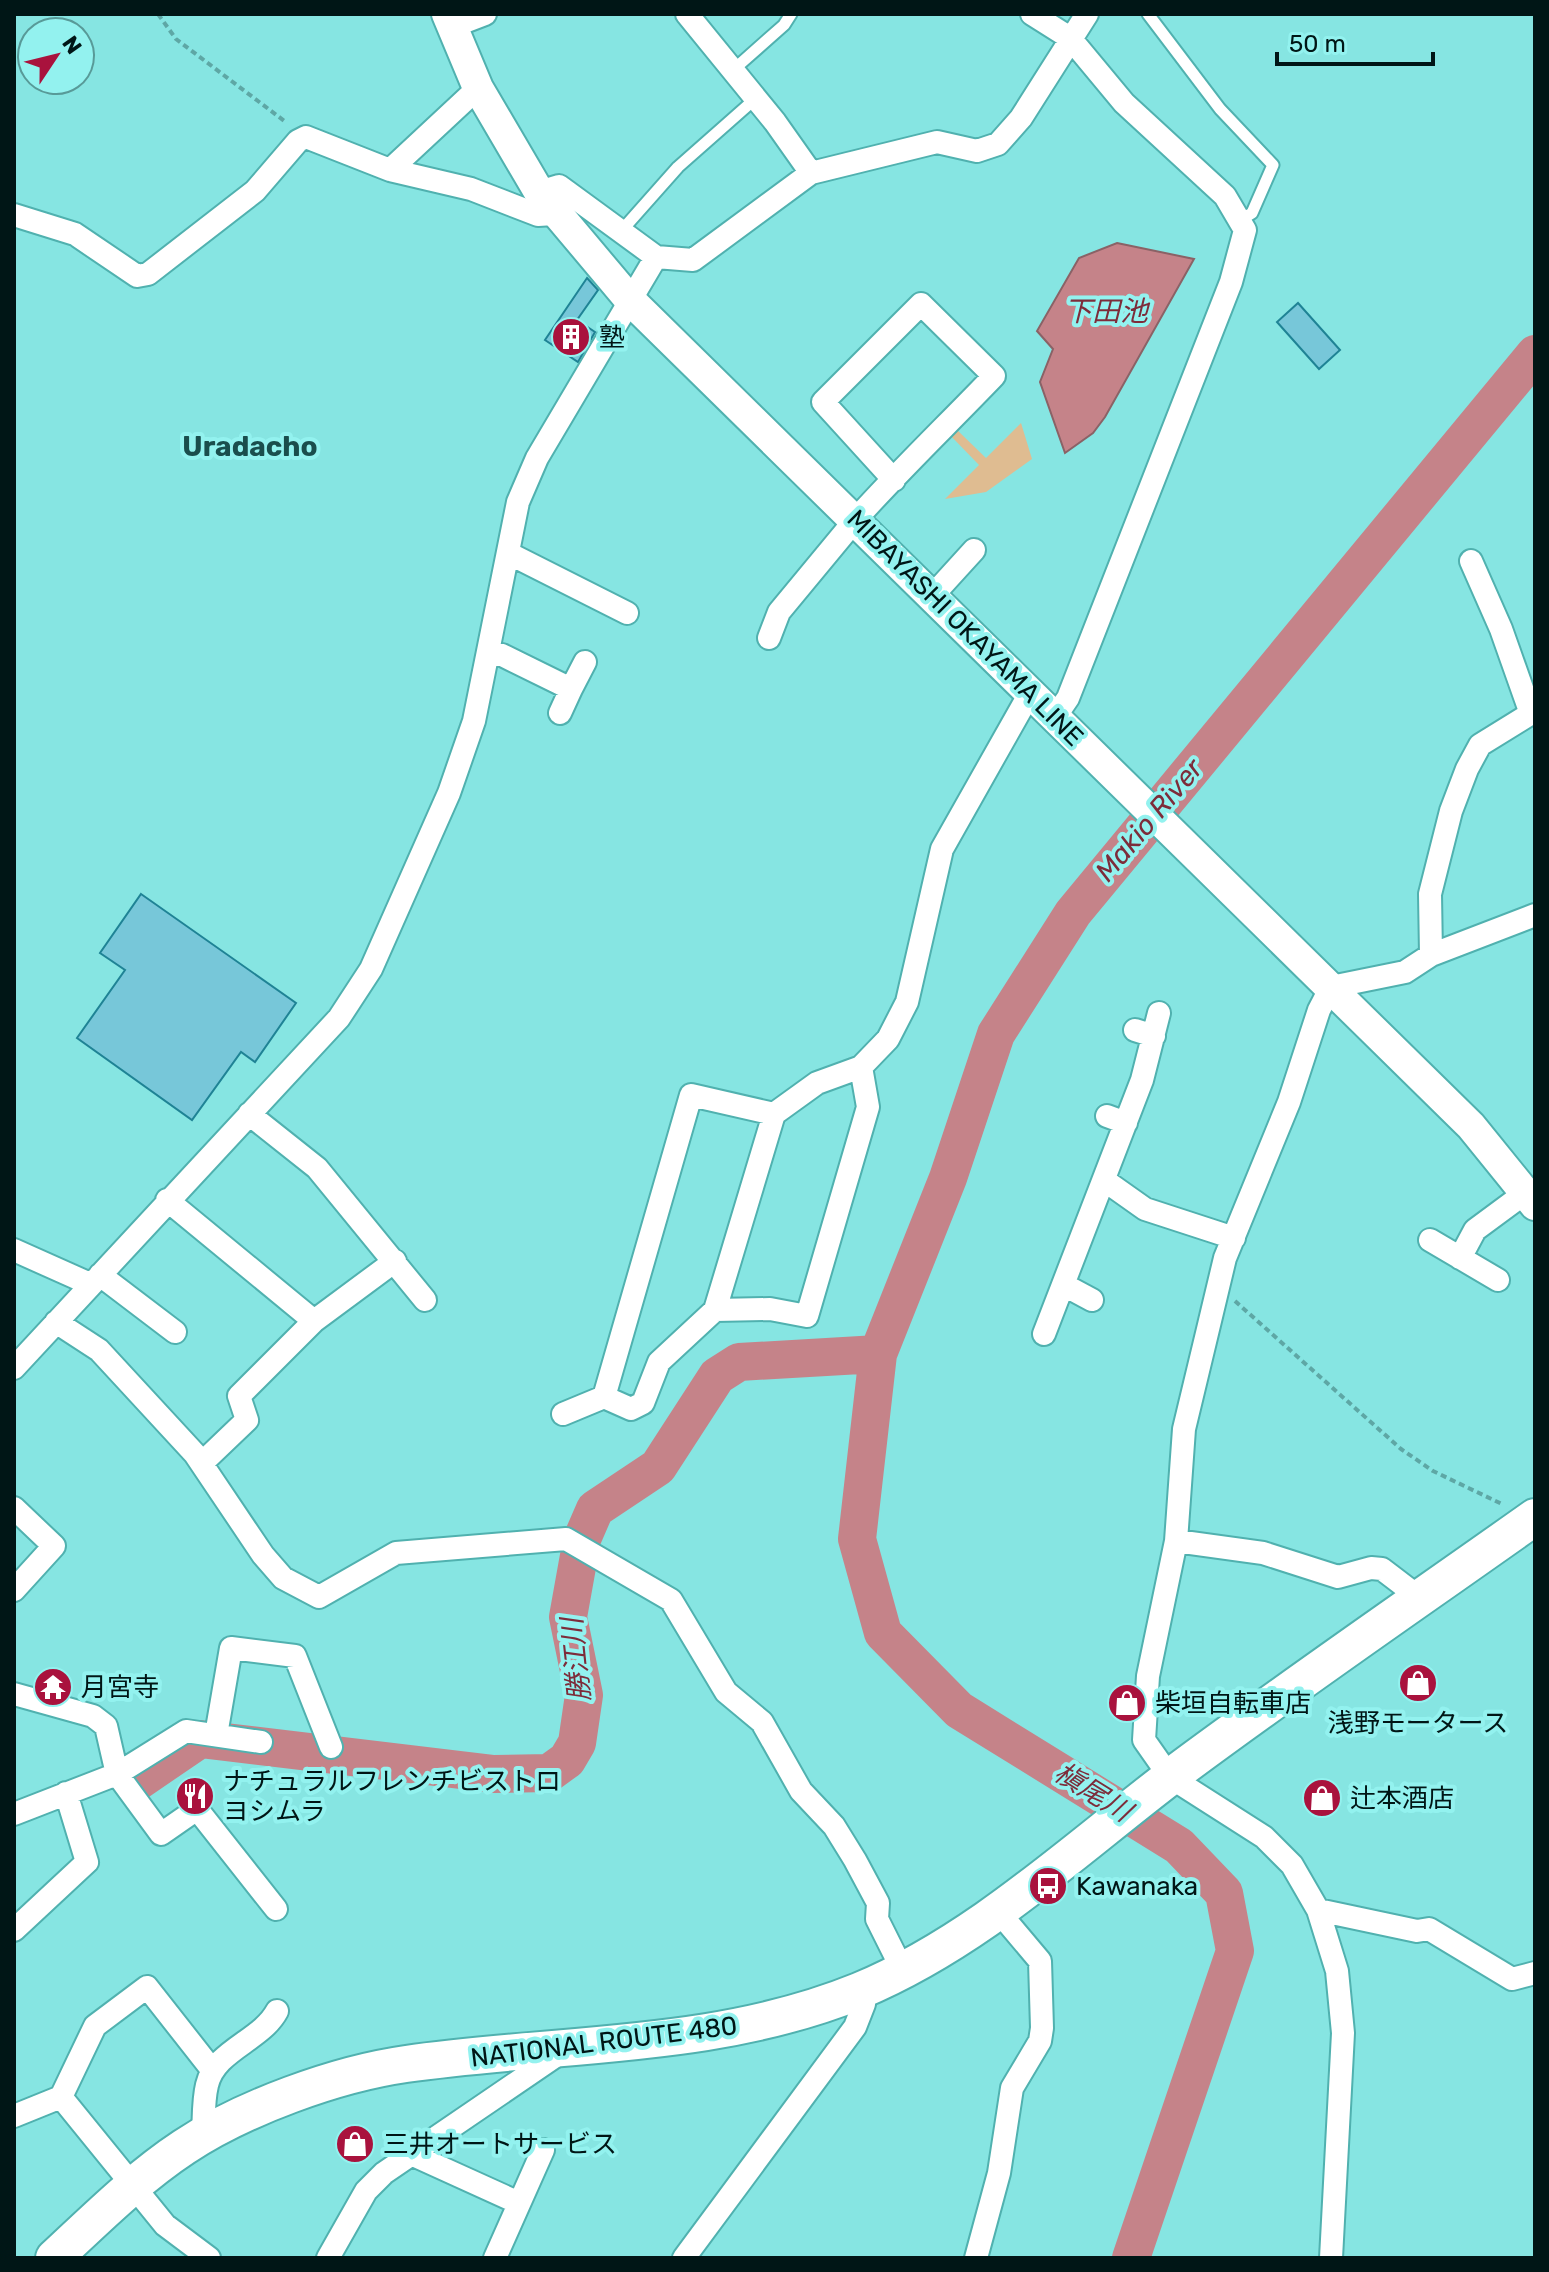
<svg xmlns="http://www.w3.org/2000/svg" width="1549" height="2272" font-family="Rubik,'Noto Sans JP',sans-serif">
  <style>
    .green { fill: #dfbc91 }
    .water { fill: #c58389; stroke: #8a6266; stroke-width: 2 }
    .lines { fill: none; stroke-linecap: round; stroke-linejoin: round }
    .river { stroke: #c58389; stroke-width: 38 }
    .building { fill: #77c7d9; stroke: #1f8395; stroke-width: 2 }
    .service-casing { stroke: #50b1af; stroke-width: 15 }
    .minor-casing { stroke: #50b1af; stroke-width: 26 }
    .secondary-casing { stroke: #50b1af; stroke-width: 34 }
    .trunk-casing { stroke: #50b1af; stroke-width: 40 }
    .path { stroke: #5ea7a5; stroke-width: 4; stroke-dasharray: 6 4; stroke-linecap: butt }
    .service { stroke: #fff; stroke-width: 11 }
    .minor { stroke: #fff; stroke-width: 22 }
    .secondary { stroke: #fff; stroke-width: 30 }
    .trunk { stroke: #fff; stroke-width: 36 }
    .labels { text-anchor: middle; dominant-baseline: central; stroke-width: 8; stroke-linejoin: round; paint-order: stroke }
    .poi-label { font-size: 26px; fill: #001616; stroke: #93f2ef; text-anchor: start }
    .street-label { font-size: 26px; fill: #001616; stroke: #93f2ef }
    .water-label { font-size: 28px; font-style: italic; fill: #7d2c3a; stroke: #93f2ef }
    .neighbourhood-label { font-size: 28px; font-weight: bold; fill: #1a4e4d; stroke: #93f2ef }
  </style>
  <rect width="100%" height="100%" fill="#86e5e2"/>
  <path class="green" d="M1021,423L1032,459L986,492L945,499L979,465L949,434L955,428L986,458Z"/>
  <path class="water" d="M1117,243L1194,259L1105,417L1093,433L1065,453L1040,382L1053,349L1037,331L1079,258Z"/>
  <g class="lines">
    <path class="river" d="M137,1782L200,1739L494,1774L549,1773L567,1760L577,1743L584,1695L568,1617L582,1539L595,1509L658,1467L717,1376L739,1362L878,1354
      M1131,2258L1235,1951L1224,1893L1179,1846L959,1710L883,1633L857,1539L878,1354L948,1178L996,1034L1073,913L1535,354"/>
  </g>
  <path class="building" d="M587,278L598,290L577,320L595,332L578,362L545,340Z
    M1298,303L1340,350L1319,369L1277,322Z
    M141,894L296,1003L255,1062L241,1052L192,1120L77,1038L125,970L100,953Z"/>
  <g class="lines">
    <g class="service-casing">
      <path id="service" d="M1148,14L1220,109L1273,165L1252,213L1242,219
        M732,71L784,25L791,14
        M623,229L678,167L755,99"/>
    </g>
    <g class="minor-casing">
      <path id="minor" d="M687,14L775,122L811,173
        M1032,14L1070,38L1124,103L1225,196L1245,230L1231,282L1068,698L1055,717
        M451,27L485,14
        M390,170L478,88
        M539,192L559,186L656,257
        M14,215L75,234L137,276L148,274L255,191L298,141L306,137L390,170L471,189L538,215L554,214
        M508,553L627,613
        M1471,561L1501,629L1530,711
        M933,595L974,550
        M769,638L779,612L856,519C900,470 948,424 994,376L921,304L823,402L894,480
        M488,653L502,655L571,689L560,713
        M571,689L585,662
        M1431,955L1430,894L1451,811L1467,769L1480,745L1535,711
        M1135,1030L1154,1036
        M249,1114L317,1168L425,1300
        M1107,1116L1126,1123
        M1104,1180L1145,1209L1234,1238
        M167,1200L314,1321
        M1430,1240L1498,1280
        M14,1250L90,1284
        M1460,1258L1475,1230L1525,1193
        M100,1275L175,1332
        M1064,1285L1092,1300
        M715,1310L774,1114L817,1083L861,1067L888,1039L907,1002L942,849L1030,693
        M56,1322L99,1350L195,1454L263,1555L283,1578L319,1597L396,1553L566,1539L671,1600L726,1692L762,1722L801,1791L834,1826L855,1860L878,1903L877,1919L902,1969
        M1044,1334L1142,1080L1159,1013
        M14,1368L339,1018L371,969L449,793L474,721L518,502L537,458L656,257L693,260L811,173L937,142L977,151L998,144L1021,118L1087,14
        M604,1397L691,1095L774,1114
        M563,1414L604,1397L631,1409L643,1403L659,1362L715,1310L770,1309L807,1316L868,1107L861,1067
        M202,1463L247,1420L239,1396L314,1321L395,1261
        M14,1508L54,1546L14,1590
        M1176,1541L1263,1553L1338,1577L1371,1568L1382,1569L1420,1598
        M14,1694L93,1716L106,1726L117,1774L161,1834L197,1809L276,1909
        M216,1735L231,1648L295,1656L331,1747
        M14,1814L117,1774L186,1731L261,1742
        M1318,1910L1417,1931L1429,1929L1512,1979L1535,1973
        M14,1930L87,1862L66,1793
        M61,2097L165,2225L209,2258
        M14,2116L61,2097L95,2026L147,1987L213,2071
        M203,2136C204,2120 203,2101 207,2085C215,2050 261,2041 277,2011
        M411,2154L519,2203
        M328,2258L366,2191L384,2173L563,2051
        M495,2258L543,2150
        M684,2258L855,2027L864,2004L860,1990
        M976,2258L999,2173L1012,2088L1040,2041L1042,2028L1040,1961L997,1910
        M1331,2258L1343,2033L1337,1971L1318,1910L1292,1865L1264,1837L1170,1777L1144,1740L1148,1676L1176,1541L1184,1429L1209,1325L1225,1258L1289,1102L1319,1010L1331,987L1405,972L1431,955L1535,915"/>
    </g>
    <g class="secondary-casing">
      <path id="secondary" d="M447,14L478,88L539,192L629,299L1471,1126L1535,1205"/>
    </g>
    <g class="trunk-casing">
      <path id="trunk" d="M54,2258C95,2220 137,2178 184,2147C243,2108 336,2074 406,2064C558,2042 714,2050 859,1991C977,1942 1074,1850 1174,1774C1292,1686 1415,1602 1535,1517"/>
    </g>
    <path class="path" d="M158,14L176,39L287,123
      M1235,1301L1401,1449L1433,1471L1504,1505"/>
    <use href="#service" class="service"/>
    <use href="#minor" class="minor"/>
    <use href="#secondary" class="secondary"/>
    <use href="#trunk" class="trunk"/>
  </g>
  <defs>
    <g id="building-disc" transform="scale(2)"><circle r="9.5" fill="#a9123d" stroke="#93f2ef"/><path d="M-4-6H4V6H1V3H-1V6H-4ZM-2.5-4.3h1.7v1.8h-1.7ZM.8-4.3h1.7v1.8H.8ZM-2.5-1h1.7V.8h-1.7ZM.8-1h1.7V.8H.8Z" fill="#fff"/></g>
    <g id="shop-disc" transform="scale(2)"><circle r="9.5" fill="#a9123d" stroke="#93f2ef"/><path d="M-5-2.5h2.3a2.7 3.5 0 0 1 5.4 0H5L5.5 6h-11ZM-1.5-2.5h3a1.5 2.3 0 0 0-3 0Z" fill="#fff"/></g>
    <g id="temple-disc" transform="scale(2)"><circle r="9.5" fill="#a9123d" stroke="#93f2ef"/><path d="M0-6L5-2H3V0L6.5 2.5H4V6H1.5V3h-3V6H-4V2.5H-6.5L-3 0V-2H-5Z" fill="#fff"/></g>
    <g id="restaurant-disc" transform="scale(2)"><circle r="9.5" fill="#a9123d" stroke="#93f2ef"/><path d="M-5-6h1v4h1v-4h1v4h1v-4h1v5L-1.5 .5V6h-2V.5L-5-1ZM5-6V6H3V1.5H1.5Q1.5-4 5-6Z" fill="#fff"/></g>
    <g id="bus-disc" transform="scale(2)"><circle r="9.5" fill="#a9123d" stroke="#93f2ef"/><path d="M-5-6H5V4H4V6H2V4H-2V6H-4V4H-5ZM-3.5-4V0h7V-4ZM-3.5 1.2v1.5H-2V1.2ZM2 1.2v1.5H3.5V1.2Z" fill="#fff"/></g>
  </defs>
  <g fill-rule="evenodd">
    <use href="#building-disc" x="571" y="337"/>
    <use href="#shop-disc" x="1418" y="1683"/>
    <use href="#temple-disc" x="53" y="1687"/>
    <use href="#shop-disc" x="1127" y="1703"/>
    <use href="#restaurant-disc" x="195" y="1796"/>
    <use href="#shop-disc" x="1322" y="1798"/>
    <use href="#bus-disc" x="1048" y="1886"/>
    <use href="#shop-disc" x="355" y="2144"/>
  </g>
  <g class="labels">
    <g class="poi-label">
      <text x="599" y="337">塾</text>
      <text x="81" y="1687">月宮寺</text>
      <text x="1155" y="1703">柴垣自転車店</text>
      <text x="1418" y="1723" text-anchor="middle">浅野モータース</text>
      <text x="223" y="1781">ナチュラルフレンチビストロ<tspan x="223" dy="30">ヨシムラ</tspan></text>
      <text x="1350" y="1798">辻本酒店</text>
      <text x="1076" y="1886">Kawanaka</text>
      <text x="383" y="2144">三井オートサービス</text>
    </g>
    <g class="street-label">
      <text transform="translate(965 628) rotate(45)">MIBAYASHI OKAYAMA LINE</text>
      <text transform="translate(604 2042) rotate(-7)">NATIONAL ROUTE 480</text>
    </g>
    <g class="water-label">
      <text x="1106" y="311">下田池</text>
      <text transform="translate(1149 820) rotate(-50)">Makio River</text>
      <text transform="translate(576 1660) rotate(-96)">勝江川</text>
      <text transform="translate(1093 1792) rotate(32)">槇尾川</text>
    </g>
    <g class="neighbourhood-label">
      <text x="250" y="446">Uradacho</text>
    </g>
  </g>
  <rect width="1549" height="2272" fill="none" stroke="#001616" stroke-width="32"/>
  <g transform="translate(56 56) rotate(55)"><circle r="38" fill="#93f2ef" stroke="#589a98" stroke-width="2"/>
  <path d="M0-6L14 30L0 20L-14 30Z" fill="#a9123d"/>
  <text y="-12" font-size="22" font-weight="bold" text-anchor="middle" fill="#001616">N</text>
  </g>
  <path d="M1277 52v12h156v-12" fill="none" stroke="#001616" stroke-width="4"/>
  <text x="1289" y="52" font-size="24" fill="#001616" stroke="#93f2ef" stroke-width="6" paint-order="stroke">50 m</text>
</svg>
